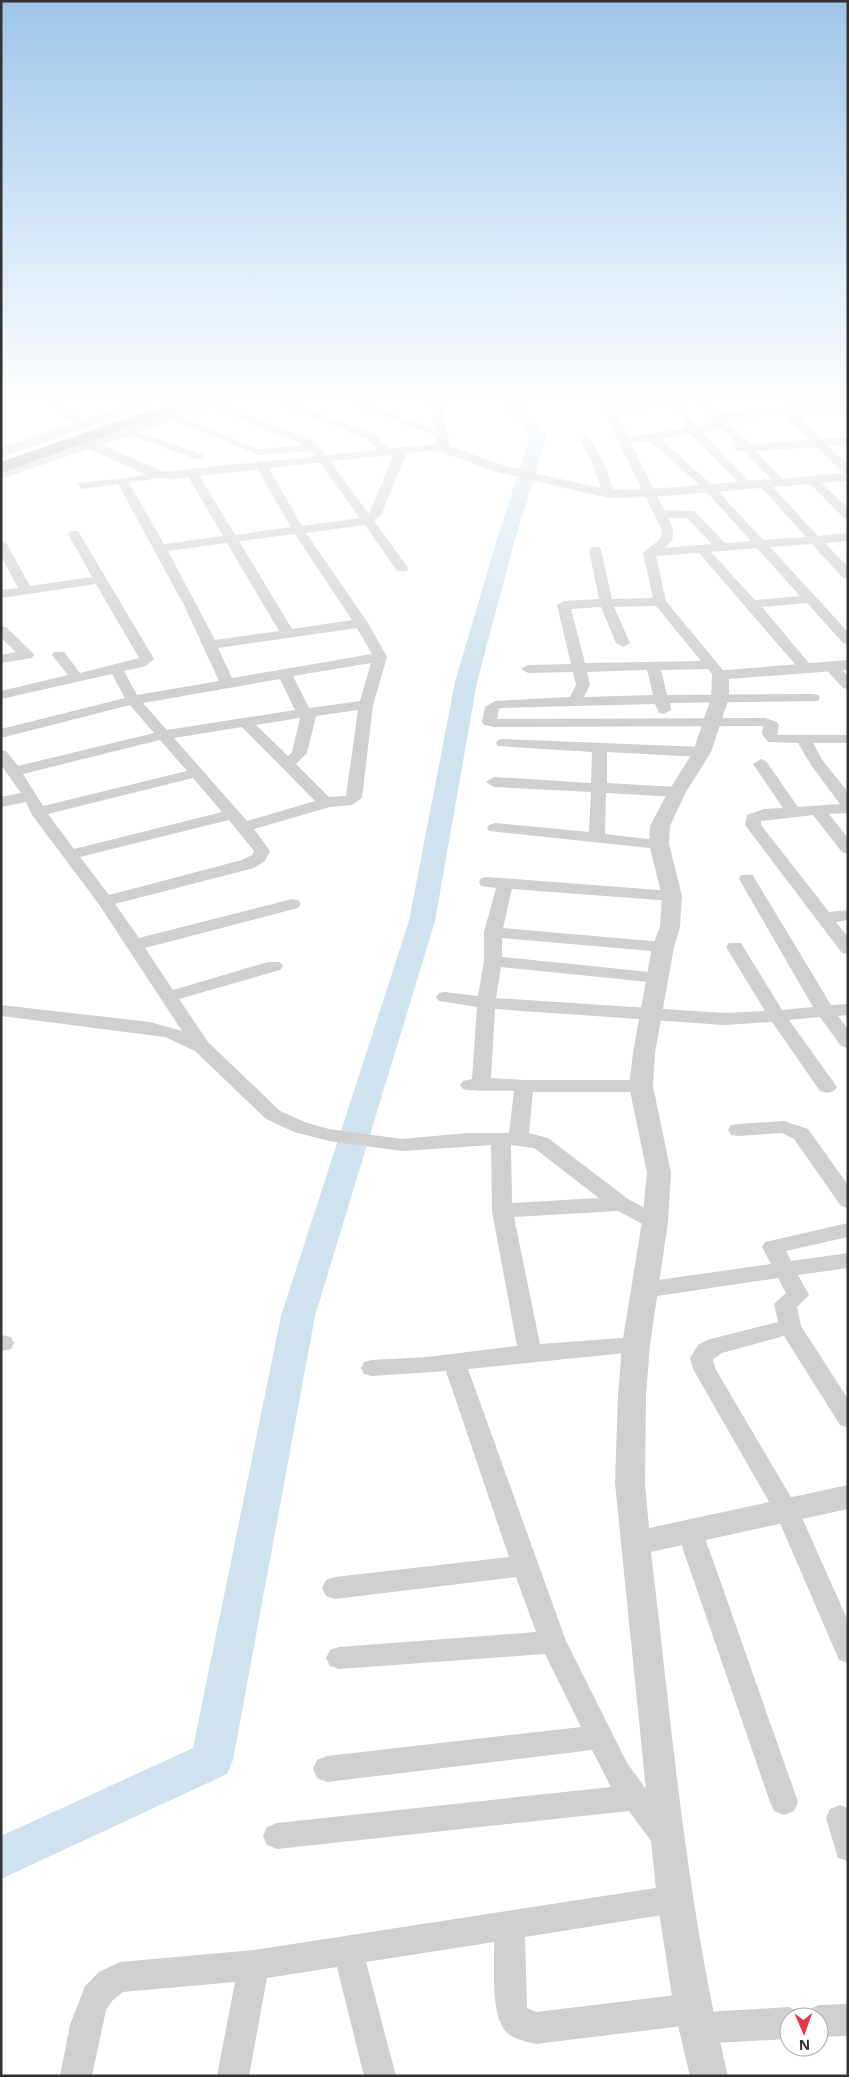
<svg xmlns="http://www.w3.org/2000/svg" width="849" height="2077" font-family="'Open Sans',sans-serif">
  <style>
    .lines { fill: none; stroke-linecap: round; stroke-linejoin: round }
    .river { fill: #cfe2ee; fill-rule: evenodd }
    .minor { fill: #d0d0d0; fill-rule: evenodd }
    .tertiary { fill: #d0d0d0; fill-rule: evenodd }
    .trunk { fill: #a2a2a2; fill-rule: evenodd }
  </style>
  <rect width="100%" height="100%" fill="#fff"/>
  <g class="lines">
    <path class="river" d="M501,401H518L547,435L516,536L477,682L435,921L315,1316L233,1760L227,1774L1,1879V1836L193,1748L281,1316L409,921L455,682L498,536L530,436Z"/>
    <path class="minor" d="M41,401H53L88,424L87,426H79Z
      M204,401H212L316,442L369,514L396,449L402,446L408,449L381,515L374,521L408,568L407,571H397L365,525L306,533L368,623L387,657L373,705L362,798L352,805L330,807L254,829L270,851L265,861L254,868L115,904L139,938L292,899L298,900L301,904L298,908L145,948L173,990L268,962H280L283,966L280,970L179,999L208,1042L280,1111L307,1123L329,1129L402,1139L468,1133H509L514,1091C500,1090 474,1092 463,1089L460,1085L463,1081L472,1079L477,1007L439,1001L436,997L439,993L445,992L478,996L484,961V932L496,888L481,886L479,882L481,878L487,877L672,891L678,892L680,896L678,900L672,901L512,889L503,928L663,942L669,943L672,947L669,951L663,952L502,938V957L659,973L665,974L668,978L665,982L659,983L501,967L496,998L724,1013L765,1011L726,947L729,943H741L782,1010L813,1007L739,879L741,875H753L755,879L831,1005L848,1004V1015L838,1016L848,1029V1048L841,1046L820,1017L789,1020L837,1087L834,1091L827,1093L820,1091L772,1022L724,1025L495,1009L491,1078L524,1080H641L648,1082L651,1086L648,1090L641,1092H533L529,1133L548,1138L628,1199L662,1217L666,1222L662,1227L655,1229L648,1227L618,1211L514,1217L540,1344L636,1337L644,1339L647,1345L644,1351L468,1369L566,1641L627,1763L674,1827L678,1836L674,1845L664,1849L654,1845L629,1811L277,1849L267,1845L263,1836L267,1827L277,1823L611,1787L592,1750L327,1782L317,1778L313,1769L317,1760L327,1756L581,1727L545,1654L339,1669L330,1666L326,1658L330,1650L339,1647L536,1632L516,1577L335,1599L326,1596L322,1588L326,1580L335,1577L509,1557L446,1371L372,1376L364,1374L361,1368L364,1362L372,1360L427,1357L517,1346L492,1211L491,1145L402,1151L329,1141L294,1132L266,1119L195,1051L165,1037L1,1016V1005L150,1022L182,1031L98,903L32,815L26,802L1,807V797L21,793L1,765V750L6,751L18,766L154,733L130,705L1,738V729L125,698L112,674L1,699V691L68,675L52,655L54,652H64L80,673L139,658L96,584L1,598V590L18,588L1,556V540L7,544L30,586L92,577L68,534L70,531H78L154,659L146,666L124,671L137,695L219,681L184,605L118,484L83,489L77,485L79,483L166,473V477L129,483L164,544L223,536L186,473L192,470L198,473L235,535L291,527L255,465L261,462L267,465L302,526L360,518L311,451L259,455L164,417L165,415H173L260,449L304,445L204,405ZM295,534L352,620L292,629L239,541ZM227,543L279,631L215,640L168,551ZM357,628L372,654L232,678L218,648ZM371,663L360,701L309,708L293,676ZM280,679L295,710L167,730L143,703ZM358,710L346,796L329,797L296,764L307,753L316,716ZM300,718L292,752L288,756L256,725ZM242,727L315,801L247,821L174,738ZM160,740L187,771L43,806L23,774ZM193,778L222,812L74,849L48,814ZM229,820L254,851L252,855L242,860L109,895L80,857ZM511,1145L534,1148L599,1198L512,1203Z
      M270,401H285L366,431L375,435L391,451L385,454L381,453L367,439Z
      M341,401H356L447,434L441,437L437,436Z
      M413,401H428L442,407L437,410Z
      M603,401H613L614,404L680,402L697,426L716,423L696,401H707L719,413L848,402V408L794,413L822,439L848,438V444L828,446L848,464V474L844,473L816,447L756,451L785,481L779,484L775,483L744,451L736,450L734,448L738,445L722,429L702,432L751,483V487H743L691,434L661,439L713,486L763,540L806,537L759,485L757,483L763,479L767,481L818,536L848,533V541L825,543L848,567V579L843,578L812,544L770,547L848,632V644L843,643L807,603L762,607L813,668L806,672L801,671L699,553L656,556L666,601L727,675L720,679L715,678L708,669L661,670L667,695L813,694L818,695L820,698L818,701L670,703L671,710L664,714L659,713L655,704L502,708L499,709L497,719L765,718L777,722L779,725L777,735H848V743H813L823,761L848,792V813L829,814L848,838V854L842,852L813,815L761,821V825L829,912L848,910V920L836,922L848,937V954L842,953L745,825L747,815L764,809L783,808L753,764L761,759L766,761L798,807L840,804L811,765L798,743L768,742L762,734L763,726L494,727L484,725L482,722L485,707L495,701L570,697L576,685L573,672L528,673L521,669L528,665L571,664L557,605L564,601L599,599L589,550L591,547H599L601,550L612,599L653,598L643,553L660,539L662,530L618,441L604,408ZM673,407L687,428L628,437L616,411ZM783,414L810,440L750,444L725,419ZM650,441L705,490L751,541L725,543L694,511L664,510L631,443ZM668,518H687L712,544L664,548C677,539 674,530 668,518ZM757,548L800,596L755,600L711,552ZM656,606L701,661L585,663L571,609L601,607L616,643L623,647L630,643L614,607ZM647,670L653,695L584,697L590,685L587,672Z
      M129,428L203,455L205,457L199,460L195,459L125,433L123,431Z
      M585,437L589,438L603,460L615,494L613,497L609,498L603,494L591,460L579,440Z
      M811,476L815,477L848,508V519L844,518L807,481V477Z
      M1,626L6,627L32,652L34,655L32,658L1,663V655L16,652L1,638Z
      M830,662L835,663L848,676V689L843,688L823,666Z
      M503,739L702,747L710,752L702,757L607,752V783L677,787L685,792L677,797L606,793L605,834L665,841L667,844L659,849L489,831L487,828L489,825L495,823L589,832L591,792L494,787L486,782L494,777L591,783L592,752L498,746L496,743L498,740Z
      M784,1121L808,1129L848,1185V1208L841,1206L794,1139L782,1133L738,1136L731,1135L728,1130L731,1125L738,1124Z
      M848,1223V1237L786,1251L791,1261L848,1253V1268L798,1275L809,1295L797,1307L801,1326L848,1399V1428L840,1425L784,1336L722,1353L713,1359L715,1368L799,1511L848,1621V1663L839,1660L776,1514L693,1369L690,1358L698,1345L707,1340L778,1322L774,1304L786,1293L778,1278L644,1298L636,1295L633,1290L636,1285L644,1282L771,1264L762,1247L765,1242Z
      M1,1335L11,1337L14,1343L11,1349L1,1351Z
      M690,1522L699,1525L703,1532L798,1802L794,1811L784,1815L774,1811L770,1802L677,1532L681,1525Z
      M840,1805L848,1808V1861L838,1858L826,1818L830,1809Z
      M675,1885L686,1889L690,1899L686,1909L675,1913L525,1937L527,2008L536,2012L693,1993L704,1998L709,2009L707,2012L789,2007L800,2012L802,2017H789V2039L697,2044L686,2039L682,2026L536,2044C528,2042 517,2040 510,2035C489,2022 495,1965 494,1942L366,1962L396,2076H364L337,1967L267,1978L249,2076H217L235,1982L123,1992L112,2001L106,2010L92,2076H60L70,2025L85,1986L99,1972L120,1962L254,1950Z
      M848,2004V2036L819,2037V2017H805L808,2010L819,2005Z"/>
    <path class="tertiary" d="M139,401H157L156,404L1,457V448Z
      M204,401H222L221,404L102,445L159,470L170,471L437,444L431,408L426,401H439L443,407L450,446L505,466L609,490L651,489L848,473V481L651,497L609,498L496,472L442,452L427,451L170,479L151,477L89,449L1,479V470Z
      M848,660V670L729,679V698L711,752L686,792L670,826L669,844L682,896L680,927L674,947L655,1053L653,1086L671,1173L668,1222L650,1345L646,1395L645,1483L649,1528L848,1485V1509L651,1552C672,1727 686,1904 728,2076H690L674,2009L657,1899L615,1483L618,1395L622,1345L642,1222L647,1173L629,1086L633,1053L652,947L660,927L662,896L649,844L650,826L668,792L693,752L711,698L712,675L714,671Z"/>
    <path class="trunk" d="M180,401H204L202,404L120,430L1,473V462L108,424Z"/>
  </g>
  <linearGradient id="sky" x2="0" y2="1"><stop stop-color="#9ec6ea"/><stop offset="0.58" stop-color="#fff"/><stop offset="1" stop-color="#fff" stop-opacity="0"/></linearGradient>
  <rect width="849" height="692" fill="url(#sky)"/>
  <rect width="849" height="2077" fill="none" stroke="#333333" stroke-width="5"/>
  <g transform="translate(804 2032) rotate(178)"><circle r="24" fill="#ffffff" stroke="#adadad"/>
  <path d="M0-4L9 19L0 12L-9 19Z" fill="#e63946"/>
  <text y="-8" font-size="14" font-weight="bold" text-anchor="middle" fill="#333333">N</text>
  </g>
</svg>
